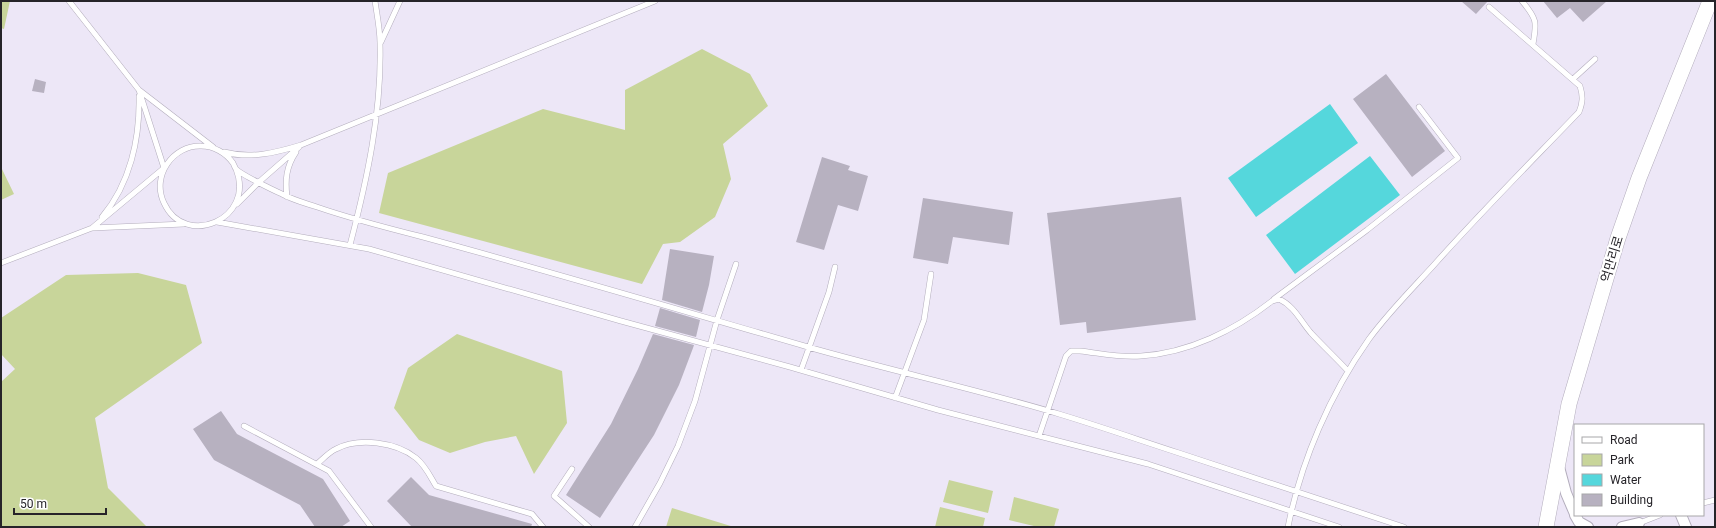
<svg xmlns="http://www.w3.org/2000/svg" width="1716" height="528" font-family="Roboto,'Noto Sans KR',sans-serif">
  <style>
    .green { fill: #c8d59a }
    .water { fill: #55d7dc }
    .building { fill: #b7b1c0 }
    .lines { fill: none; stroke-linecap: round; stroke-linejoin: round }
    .lane-casing { stroke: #b3adbc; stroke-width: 6 }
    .street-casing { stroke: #b3adbc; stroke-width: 12 }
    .secondary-casing { stroke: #b3adbc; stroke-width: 16 }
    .lane { stroke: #fff; stroke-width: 5 }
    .street { stroke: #fff; stroke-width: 10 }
    .secondary { stroke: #fff; stroke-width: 15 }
    .labels { text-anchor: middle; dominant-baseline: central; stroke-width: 4; stroke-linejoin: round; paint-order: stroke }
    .street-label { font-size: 13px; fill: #262429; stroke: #fff }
  </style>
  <rect width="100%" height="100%" fill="#ede7f7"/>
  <path class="green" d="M1,1H10L4,29L1,28Z
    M702,49L750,74L768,106L723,144L731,179L715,217L680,242L663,244L642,284L379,213L388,173L543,109L625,130V90Z
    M1,167L14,194L1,200Z
    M138,273L186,285L202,343L95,418L108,488L146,526L1,527V382L15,369L1,354V318L66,275Z
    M457,334L562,371L567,423L534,474L516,436L485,442L450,453L419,440L394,408L408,368Z
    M949,480L993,491L988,513L943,502Z
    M1014,497L1059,509L1054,527H1038L1009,520Z
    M940,507L985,518L983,527H935Z
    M672,508L734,527H666Z"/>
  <path class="water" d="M1330,104L1358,143L1256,217L1228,178Z
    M1370,156L1400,195L1295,274L1266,235Z"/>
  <path class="building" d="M1461,1H1488L1476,14Z
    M1543,1H1607L1583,22L1570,8L1557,18Z
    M1386,74L1445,151L1412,177L1353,99Z
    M35,79L46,82L44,93L32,91Z
    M822,157L850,166L848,170L868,176L858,211L838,205L824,250L796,242Z
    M1181,197L1196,320L1087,333L1086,322L1060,325L1047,213Z
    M923,198L1013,212L1009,245L953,237L948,264L913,258Z
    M670,249L714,256L709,285L702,312L662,300Z
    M660,308L700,320L696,337L655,326Z
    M653,334L694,345L693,348L679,385L654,435L600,518L566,495L611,424L638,369Z
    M221,411L237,434L323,479L350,521L341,527H315L300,505L214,460L193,429Z
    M411,477L429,495L532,524L531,527H412L387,501Z"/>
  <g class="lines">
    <g class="lane-casing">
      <path id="lane" d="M69,1L139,90L213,147
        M1522,1C1537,19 1537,22 1533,44
        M381,42L400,1
        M1573,79L1595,59
        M224,152C250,159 275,153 301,145L655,1
        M236,169C256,219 185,249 164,203C151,176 173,145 201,146C214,146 226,153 233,163C234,165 235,168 236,169C242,175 273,190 282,194C293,200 305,203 317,207C352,219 387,228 423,237C552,272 680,310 808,347C892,371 976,389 1059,414C1099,426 1139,440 1179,453C1254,478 1329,503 1404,527
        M287,197C285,180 286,167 296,152
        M237,204L259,182L299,147
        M102,217C130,184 140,139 139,96
        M217,222L369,249L621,321L790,367L938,410L1148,464L1339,527
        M92,228L164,168L139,90
        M350,245C367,180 382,111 380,43C380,29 377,15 375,1
        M1,263L92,228L184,224
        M1274,299L1367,230L1458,158L1419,107
        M801,370L829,292L835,267
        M895,398L924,320L931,274
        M244,426L329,471L371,527
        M1039,436L1066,356L1071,351H1080C1099,353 1121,358 1141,356C1189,353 1235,330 1272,301L1279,299C1294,306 1300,320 1311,333C1323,346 1336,358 1348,371
        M317,464C323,459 329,452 336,449C359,437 396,442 416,458C425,465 430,476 436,486L532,514L543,527
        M572,469L554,496L589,527
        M1703,503L1715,500
        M1637,524L1660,515
        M635,527L660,483L678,446L695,401L717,320L736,264
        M1288,527C1301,461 1330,394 1369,339C1388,313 1411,290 1433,266C1480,213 1530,163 1579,112C1583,102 1583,96 1580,86L1489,7"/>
    </g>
    <g class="street-casing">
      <path id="street" d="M1559,467L1566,493L1575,514
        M1575,515L1579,522L1588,527
        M1681,515L1686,527
        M1622,527L1639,523"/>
    </g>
    <g class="secondary-casing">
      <path id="secondary" d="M1546,527L1569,404L1618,238L1639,178L1710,1"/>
    </g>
    <use href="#lane" class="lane"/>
    <use href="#street" class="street"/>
    <use href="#secondary" class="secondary"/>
  </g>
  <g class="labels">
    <g class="street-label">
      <text transform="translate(1612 259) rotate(-73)">억만리로</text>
    </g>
  </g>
  <rect width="1716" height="528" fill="none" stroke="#262429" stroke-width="4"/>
  <rect x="1574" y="424" width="130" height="92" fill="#ffffff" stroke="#a8a7a9"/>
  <rect x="1582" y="437" width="20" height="6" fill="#ffffff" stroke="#a8a7a9"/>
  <text x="1610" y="444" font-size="12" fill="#262429">Road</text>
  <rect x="1582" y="454" width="20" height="12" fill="#c8d59a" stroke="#a8a7a9"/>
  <text x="1610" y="464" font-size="12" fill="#262429">Park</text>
  <rect x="1582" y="474" width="20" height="12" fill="#55d7dc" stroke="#a8a7a9"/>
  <text x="1610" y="484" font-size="12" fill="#262429">Water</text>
  <rect x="1582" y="494" width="20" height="12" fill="#b7b1c0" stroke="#a8a7a9"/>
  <text x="1610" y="504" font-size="12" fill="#262429">Building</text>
  <path d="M14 508v6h92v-6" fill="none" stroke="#262429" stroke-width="2"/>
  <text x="20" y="508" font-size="12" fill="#262429" stroke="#ffffff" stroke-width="3" paint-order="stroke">50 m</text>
</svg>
